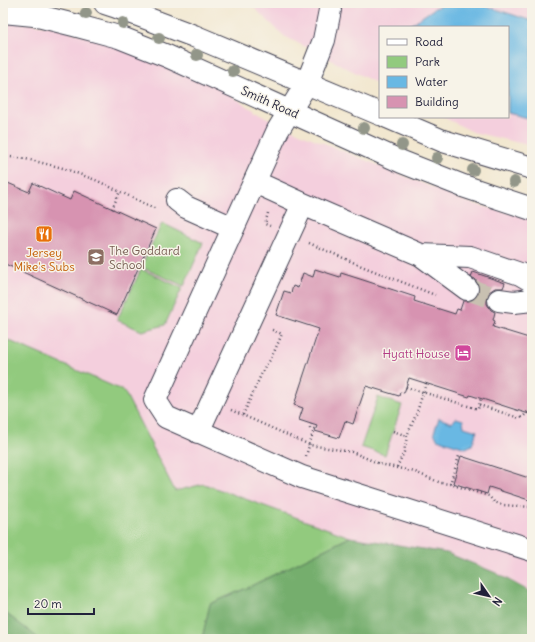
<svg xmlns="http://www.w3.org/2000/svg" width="535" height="642" font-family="Delius,sans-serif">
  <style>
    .built { fill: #f4cfdd }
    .green { fill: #92ca7e; stroke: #5a765c }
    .forest { fill: #75ae6d; stroke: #4c6854 }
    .water { fill: #69b8e3; stroke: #466d8f }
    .building { fill: #d793b1 }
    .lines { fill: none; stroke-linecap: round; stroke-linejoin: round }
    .minor-tunnel { stroke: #c8c0b1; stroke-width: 22; stroke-dasharray: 22 11; stroke-linecap: butt }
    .minor-casing { stroke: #414051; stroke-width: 24 }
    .path { stroke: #414051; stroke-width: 2.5; stroke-dasharray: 1 3; stroke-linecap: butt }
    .minor { stroke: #fff; stroke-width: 22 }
    .tree { fill: #929689 }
    .labels { text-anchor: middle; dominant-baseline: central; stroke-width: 3; stroke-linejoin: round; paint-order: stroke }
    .street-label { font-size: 12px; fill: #22223b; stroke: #f7f3e8 }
    .education-label { font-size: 12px; fill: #785e54; stroke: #f7f3e8; text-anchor: start }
    .food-label { font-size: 12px; fill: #c56008; stroke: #f7f3e8 }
    .hotel-label { font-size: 12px; fill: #b23c85; stroke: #f7f3e8; text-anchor: end }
  </style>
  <rect width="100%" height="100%" fill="#f7f3e8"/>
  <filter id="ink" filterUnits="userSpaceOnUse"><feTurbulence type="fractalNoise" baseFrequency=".025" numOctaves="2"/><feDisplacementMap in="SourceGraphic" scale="8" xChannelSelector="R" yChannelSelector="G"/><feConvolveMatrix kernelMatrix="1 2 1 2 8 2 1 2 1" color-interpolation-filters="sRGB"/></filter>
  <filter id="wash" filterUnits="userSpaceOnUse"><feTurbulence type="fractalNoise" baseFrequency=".012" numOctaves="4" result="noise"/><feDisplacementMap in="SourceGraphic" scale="16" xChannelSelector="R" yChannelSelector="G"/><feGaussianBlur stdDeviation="0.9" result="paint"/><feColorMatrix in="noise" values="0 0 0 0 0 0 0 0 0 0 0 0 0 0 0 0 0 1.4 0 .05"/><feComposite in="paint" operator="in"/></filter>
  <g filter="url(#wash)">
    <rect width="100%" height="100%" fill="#f2e7cf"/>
    <path class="built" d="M249,3H532V146L473,132L443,117H508V27H380V85L284,36Z
      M3,20L55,27L129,49L217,86L261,115L304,135L473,204L532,218V593L496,573L447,553L350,537L204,484L175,491L124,391L3,338Z"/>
    <path class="green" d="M162,223L203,243L184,286L141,267Z
      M141,269L182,288L165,325L142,331L117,320Z
      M3,338L124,391L175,491L204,484L350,537L249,587L210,604L202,639H39L3,611Z
      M378,397L402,405L385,455L361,447Z"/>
    <path class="forest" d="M350,537L447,553L496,573L532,593V639H202L210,604L249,587Z
      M3,611L37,637L39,639H3Z"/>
    <path class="water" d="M448,3H467L486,6L532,21V119L508,113V27H407L435,8Z
      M439,418L452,423L456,418L463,420L464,427L477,431L472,445L466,448L437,439L434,432Z"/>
    <g id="blocks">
      <path class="building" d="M3,181L29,192L33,183L70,200L74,191L156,229L117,315L3,263Z
        M315,269L340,277L341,273L363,280L415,297L414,301L455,314L457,309L460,310L463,301H472L477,296L479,291V284L475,279L471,277L473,272L505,283L503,288H495L489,292L487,298V304L491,310L495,312L493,320L495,321L493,327L532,339V415L470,395L469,397L409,378L404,393L400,392L399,396L366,386L353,424L345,421L339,438L315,431L317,426L299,420L303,408L294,405L319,329L276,315L284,291L291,293L293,286L298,288L303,273L313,277Z
        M461,456L532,479V501L489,487L487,494L453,483Z"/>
    </g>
  </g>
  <g filter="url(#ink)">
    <use href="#blocks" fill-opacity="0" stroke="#414051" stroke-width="1"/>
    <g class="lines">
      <path class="minor-tunnel" d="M467,289L499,300"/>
      <g class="minor-casing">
        <path id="minor" d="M105,3L114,6L194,36L380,114
          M330,3V10L324,40L307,83L278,130L155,400L166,417L302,477L532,550
          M3,12L34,15L74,25L119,37L167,56L402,162L463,186L532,209
          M387,117L443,141L532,168
          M255,182L303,204L421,255L467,289
          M177,200L186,207L233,228
          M421,255L470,257L520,274L532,281
          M499,300L514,302L532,300
          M198,432L303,204"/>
      </g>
      <path class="path" d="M3,156L26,159L63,168L98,181L156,209
        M112,209L120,191
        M268,213L265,224L270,226
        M309,243L364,267L435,295
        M406,387L478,409L481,398
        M479,405L519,418L523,417L532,407
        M231,410L310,445L352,452L380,464L415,472L441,483L450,484L489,496L494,502L503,505L532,507
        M243,415L265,366L271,359L282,334L270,329
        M393,431L407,436
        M306,456L314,429L310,428L311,424
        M397,467L404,452L407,436L417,412L426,383
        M450,484L459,456"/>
      <use href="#minor" class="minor"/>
    </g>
    <g class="tree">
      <circle cx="86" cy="13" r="6"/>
      <circle cx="123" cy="23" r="6"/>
      <circle cx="159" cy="38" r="6"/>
      <circle cx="197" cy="55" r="6"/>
      <circle cx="233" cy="71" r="6"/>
      <circle cx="364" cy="128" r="6"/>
      <circle cx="402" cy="145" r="6"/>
      <circle cx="437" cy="158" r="6"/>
      <circle cx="473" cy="170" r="6"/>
      <circle cx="514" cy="182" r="6"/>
    </g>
  </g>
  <defs>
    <g id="restaurant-square" transform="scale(0.9)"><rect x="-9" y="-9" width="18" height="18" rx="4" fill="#e8710a" stroke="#f7f3e8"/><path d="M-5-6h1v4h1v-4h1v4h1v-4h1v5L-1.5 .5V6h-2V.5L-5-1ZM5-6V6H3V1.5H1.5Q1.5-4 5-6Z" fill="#fff"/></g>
    <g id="school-square" transform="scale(0.9)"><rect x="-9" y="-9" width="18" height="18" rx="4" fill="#8d6e63" stroke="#f7f3e8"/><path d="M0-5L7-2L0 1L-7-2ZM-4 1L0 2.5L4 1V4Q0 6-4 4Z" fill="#fff"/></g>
    <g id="hotel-square" transform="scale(0.9)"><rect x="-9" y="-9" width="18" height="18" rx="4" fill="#d1479c" stroke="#f7f3e8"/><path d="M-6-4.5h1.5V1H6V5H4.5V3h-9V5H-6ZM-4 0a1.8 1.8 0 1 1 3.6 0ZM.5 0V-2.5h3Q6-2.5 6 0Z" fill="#fff"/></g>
  </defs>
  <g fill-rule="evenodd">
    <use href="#restaurant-square" x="44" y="234"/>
    <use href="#school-square" x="96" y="257"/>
    <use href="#hotel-square" x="463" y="353"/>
  </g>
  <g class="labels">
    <g class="street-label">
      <text transform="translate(270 102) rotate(24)">Smith Road</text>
    </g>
    <g class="education-label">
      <text x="109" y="250">The Goddard<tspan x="109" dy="14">School</tspan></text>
    </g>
    <g class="food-label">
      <text x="44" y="252">Jersey<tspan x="44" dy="14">Mike's Subs</tspan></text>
    </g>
    <g class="hotel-label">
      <text x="450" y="353">Hyatt House</text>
    </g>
  </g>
  <rect width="535" height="642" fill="none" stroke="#f7f3e8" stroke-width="16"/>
  <rect x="379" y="26" width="130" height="92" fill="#f7f3e8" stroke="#a29fa3"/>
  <rect x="387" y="39" width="20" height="6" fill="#ffffff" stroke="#a29fa3"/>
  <text x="415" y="46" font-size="12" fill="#22223b">Road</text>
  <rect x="387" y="56" width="20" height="12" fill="#92ca7e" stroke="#a29fa3"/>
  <text x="415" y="66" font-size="12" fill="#22223b">Park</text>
  <rect x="387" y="76" width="20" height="12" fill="#69b8e3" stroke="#a29fa3"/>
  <text x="415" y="86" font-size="12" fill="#22223b">Water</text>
  <rect x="387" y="96" width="20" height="12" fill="#d793b1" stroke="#a29fa3"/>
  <text x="415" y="106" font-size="12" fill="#22223b">Building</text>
  <g transform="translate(489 596) rotate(124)" stroke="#f7f3e8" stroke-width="3" paint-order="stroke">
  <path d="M0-3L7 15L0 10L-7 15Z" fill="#22223b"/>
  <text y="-6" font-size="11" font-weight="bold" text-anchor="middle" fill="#22223b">N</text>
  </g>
  <path d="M28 608v6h66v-6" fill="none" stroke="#22223b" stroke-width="2"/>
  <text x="34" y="608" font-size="12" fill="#22223b" stroke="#f7f3e8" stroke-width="3" paint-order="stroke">20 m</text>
</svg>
